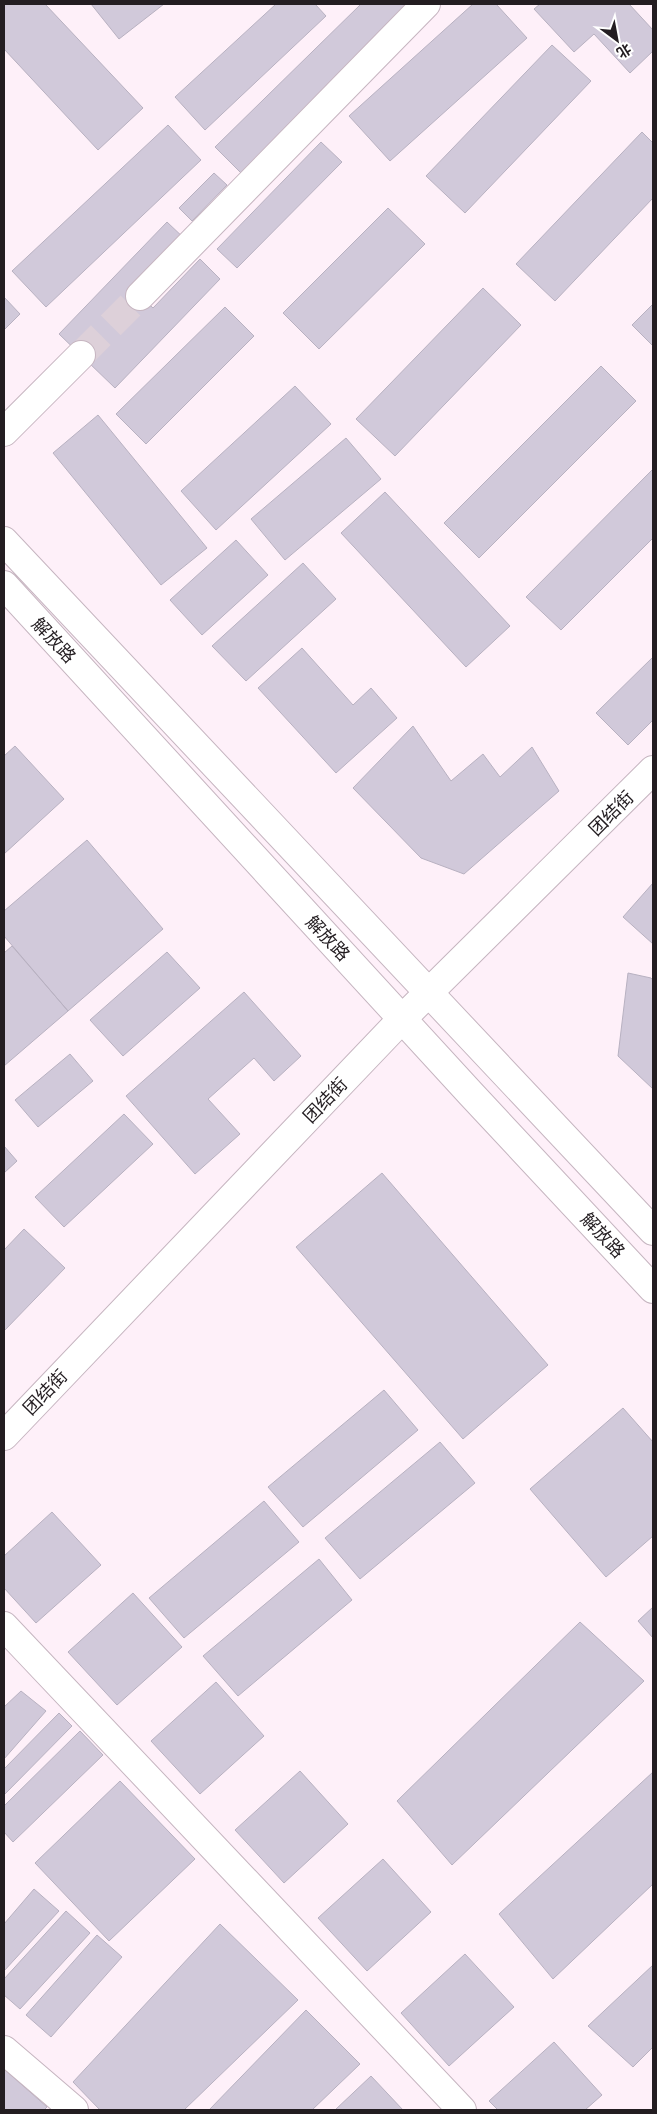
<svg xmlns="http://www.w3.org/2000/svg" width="657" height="2114" font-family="'Titillium Web','Noto Sans SC',sans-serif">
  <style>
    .building { fill: #d1c9da; stroke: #b8b1c1 }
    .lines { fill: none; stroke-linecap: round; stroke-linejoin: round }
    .minor-tunnel { stroke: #ddd0d9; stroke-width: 28; stroke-dasharray: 28 14; stroke-linecap: butt }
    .minor-casing { stroke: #c6b5c0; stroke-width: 30 }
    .tertiary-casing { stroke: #c6b5c0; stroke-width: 30 }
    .primary-casing { stroke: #c6b5c0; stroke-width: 30 }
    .minor { stroke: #fff; stroke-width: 28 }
    .tertiary { stroke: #fff; stroke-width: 28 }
    .primary { stroke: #fff; stroke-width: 28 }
    .labels { text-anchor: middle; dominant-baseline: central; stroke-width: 4.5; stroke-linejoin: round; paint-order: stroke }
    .street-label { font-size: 18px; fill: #231d21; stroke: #fff }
  </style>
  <rect width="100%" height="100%" fill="#fef0f9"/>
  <path class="building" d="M4,4H45L143,108L98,150L4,49Z
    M91,4H164L119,39Z
    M276,4H315L326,16L205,130L175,97Z
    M361,4H412L241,173L215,147Z
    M473,4H496L527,38L390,161L349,116Z
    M540,4H629L653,30V51L630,73L594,34L574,52L534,9Z
    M552,45L591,81L465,213L426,176Z
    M168,125L201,160L46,307L12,271Z
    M642,132L653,143V198L555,301L516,264Z
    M321,142L342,162L237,268L217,249Z
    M214,173L227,185L192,221L179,208Z
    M388,208L425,244L319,349L283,313Z
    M167,222L186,240L136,292L153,308L200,259L220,279L115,388L59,334Z
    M483,288L521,325L395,456L356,419Z
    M4,297L20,314L4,330Z
    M653,304V346L632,325Z
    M225,307L254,336L146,444L116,414Z
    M601,366L636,401L479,558L444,523Z
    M295,386L331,424L216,530L181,491Z
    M98,415L207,548L161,585L53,453Z
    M346,438L381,479L285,560L251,519Z
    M653,469V538L561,630L526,597Z
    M385,492L510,626L466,667L341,533Z
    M236,540L268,575L202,635L170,600Z
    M303,563L336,599L246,681L212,646Z
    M302,648L353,705L371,688L397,718L336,773L258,688Z
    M653,657V720L628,745L596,713Z
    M413,726L451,781L483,754L500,777L532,747L559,791L464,874L421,858L353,788Z
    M15,746L64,799L4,854V756Z
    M87,840L163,929L68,1011L4,936V911Z
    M653,883V944L623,917Z
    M12,946L68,1011L4,1066V953Z
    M167,952L200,988L123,1056L90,1020Z
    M628,973L651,978L653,980V1089L618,1056Z
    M244,992L301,1056L274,1081L254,1058L208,1099L240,1134L195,1174L126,1096Z
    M70,1054L93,1081L38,1127L15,1100Z
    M124,1114L153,1144L64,1227L35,1197Z
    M4,1146L17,1161L4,1173Z
    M382,1173L548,1365L463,1439L296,1247Z
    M24,1229L65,1268L4,1331V1250Z
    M384,1390L418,1430L303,1527L268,1487Z
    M623,1408L653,1442V1536L606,1577L530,1489Z
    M440,1442L475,1483L360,1579L325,1538Z
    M264,1501L299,1542L184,1638L149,1598Z
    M52,1512L101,1565L36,1623L4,1588V1556Z
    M319,1559L352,1600L238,1696L203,1656Z
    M133,1593L182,1647L117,1705L68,1652Z
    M653,1607V1638L638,1621Z
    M580,1622L644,1681L452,1865L397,1801Z
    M216,1682L264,1736L200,1794L151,1741Z
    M21,1691L46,1711L4,1759V1707Z
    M59,1713L72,1726L4,1795V1769Z
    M80,1731L103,1755L13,1842L4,1832V1806Z
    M300,1771L348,1824L284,1883L235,1830Z
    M653,1772V1884L553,1979L499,1914Z
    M120,1781L195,1859L109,1941L35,1863Z
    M383,1859L431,1912L367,1971L318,1918Z
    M34,1889L59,1911L4,1971V1924Z
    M66,1911L90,1933L20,2009L4,1995V1979Z
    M220,1924L298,2000L184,2110H100L73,2082Z
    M97,1935L122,1957L51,2037L26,2015Z
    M465,1954L514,2007L449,2066L401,2013Z
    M653,1965V2047L633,2067L588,2026Z
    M306,2010L360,2064L312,2110H209Z
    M554,2042L602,2095L585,2110H498L489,2101Z
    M4,2069L47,2107L44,2110H4Z
    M371,2076L403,2110H335Z"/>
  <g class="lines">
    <path class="minor-tunnel" d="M81,355L140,296"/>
    <g class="minor-casing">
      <path id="minor" d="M140,296L426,4
        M4,432L81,355
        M4,1626L462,2110
        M4,2050L74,2110"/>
    </g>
    <g class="tertiary-casing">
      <path id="tertiary" d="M4,1436L402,1019L653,770"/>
    </g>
    <g class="primary-casing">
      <path id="primary" d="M4,541L653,1231
        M4,585L471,1094L653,1289"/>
    </g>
    <use href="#minor" class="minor"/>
    <use href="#tertiary" class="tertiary"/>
    <use href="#primary" class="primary"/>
  </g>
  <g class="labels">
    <g class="street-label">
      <text transform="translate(54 640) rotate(47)">解放路</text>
      <text transform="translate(611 813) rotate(-45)">团结街</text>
      <text transform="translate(328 938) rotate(47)">解放路</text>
      <text transform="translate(325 1100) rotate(-46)">团结街</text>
      <text transform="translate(603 1235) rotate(47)">解放路</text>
      <text transform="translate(45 1392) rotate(-46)">团结街</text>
    </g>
  </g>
  <rect width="657" height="2114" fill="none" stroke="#231d21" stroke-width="10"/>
  <g transform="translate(617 40) rotate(148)" stroke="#ffffff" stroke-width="4" paint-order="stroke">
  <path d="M0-4L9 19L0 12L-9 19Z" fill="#231d21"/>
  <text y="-8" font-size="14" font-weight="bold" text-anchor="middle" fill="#231d21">北</text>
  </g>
</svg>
